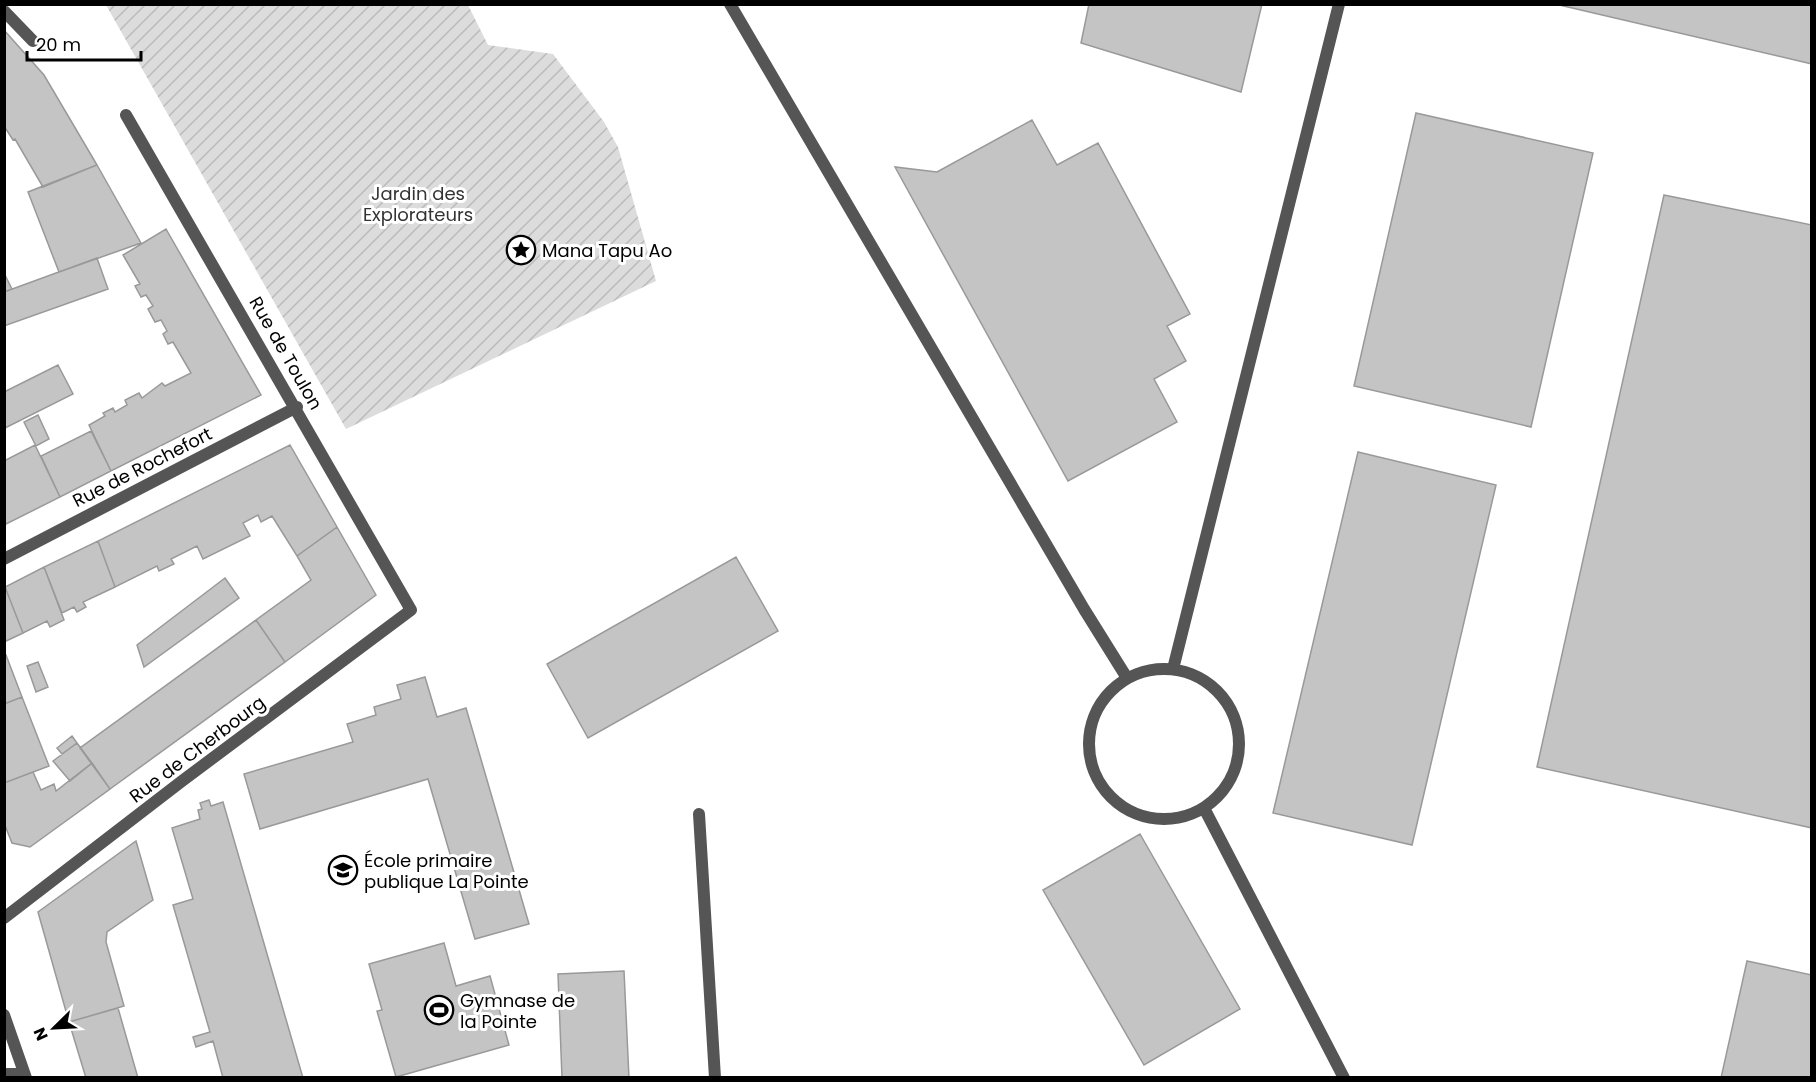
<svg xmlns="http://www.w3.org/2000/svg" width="1816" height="1082" font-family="Poppins,sans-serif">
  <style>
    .garden { fill: url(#garden-furrows) }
    .building { fill: #c4c4c4; stroke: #999; stroke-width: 1.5 }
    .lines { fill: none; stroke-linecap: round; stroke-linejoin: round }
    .service { stroke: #555; stroke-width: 12 }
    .minor { stroke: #555; stroke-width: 12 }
    .tertiary { stroke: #555; stroke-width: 12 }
    .labels { text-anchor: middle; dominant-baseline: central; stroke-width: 6; stroke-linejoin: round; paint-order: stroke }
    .park-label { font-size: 18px; fill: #333; stroke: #fff }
    .poi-label { font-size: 18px; fill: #000; stroke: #fff; text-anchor: start }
    .street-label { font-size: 18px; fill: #000; stroke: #fff }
  </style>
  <defs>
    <pattern id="garden-furrows" width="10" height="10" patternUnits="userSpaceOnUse" patternTransform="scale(1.5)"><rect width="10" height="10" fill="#dcdcdc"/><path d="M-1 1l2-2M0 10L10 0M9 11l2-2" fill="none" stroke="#bbb"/></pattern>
  </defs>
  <rect width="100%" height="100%" fill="#fff"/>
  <path class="garden" d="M106,5H468L488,45L553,54L604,122L618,147L656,281L346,429Z"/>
  <path class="building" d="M1089,4H1262L1241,92L1081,43Z
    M1555,4H1812V64Z
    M4,30L44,75L97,165L43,187L15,139L13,140L4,126Z
    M1416,113L1593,153L1531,427L1354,386Z
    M1032,120L1057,165L1098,143L1190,314L1167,326L1186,361L1154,379L1177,422L1068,481L895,167L937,172Z
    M97,165L141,243L59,272L28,192Z
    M1664,195L1812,225V828L1537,767Z
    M166,229L261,395L111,471L89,425L105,416L103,413L113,408L115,412L127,405L125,400L139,393L142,398L162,383L165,386L191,373L173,342L168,344L163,334L167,331L161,320L155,322L148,309L153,306L146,295L141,297L135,286L140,284L123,255Z
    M97,258L108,289L4,326V292Z
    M4,273L12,289L4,292Z
    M58,365L73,394L5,428L4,392Z
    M38,415L49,439L36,446L24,422Z
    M91,431L111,471L60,497L41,456Z
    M35,445L60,497L4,525V461Z
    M290,445L337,527L297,556L272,516L261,522L258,515L243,523L250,536L203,559L197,546L171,559L174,564L159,571L157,566L115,587L98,541Z
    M1358,452L1496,485L1412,845L1273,813Z
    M337,527L376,595L285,662L256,620L311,580L297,556Z
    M98,541L115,587L83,602L86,607L77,612L74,607L62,613L44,567Z
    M736,557L778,631L588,738L547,664Z
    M44,567L64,620L50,627L47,621L23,633L5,587Z
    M225,578L239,598L144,667L137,645Z
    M5,587L23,633L4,642V587Z
    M256,620L285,662L110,789L80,748Z
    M6,655L22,697L4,704V656Z
    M38,662L48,687L36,692L27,666Z
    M425,677L437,717L466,708L529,924L475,939L428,779L260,829L244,774L353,742L347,724L376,715L374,707L401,699L397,685Z
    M22,697L49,766L4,783V704Z
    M72,736L77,743L62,754L57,748Z
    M77,743L92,763L70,781L53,761Z
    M92,763L110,789L30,847L12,843L4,823V783L33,772L41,790L54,784L56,791Z
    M209,800L211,806L223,802L303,1078H223L213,1041L196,1047L193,1037L210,1032L173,905L193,899L172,828L200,819L198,810L202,809L200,803Z
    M1140,834L1240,1009L1144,1065L1043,890Z
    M136,841L153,900L107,932L106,942L124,1006L69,1022L38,912Z
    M444,943L456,986L490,976L509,1045L396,1077L377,1011L382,1010L369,964Z
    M1747,961L1812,975V1078H1721Z
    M624,971L629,1078H562L558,974Z
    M118,1008L138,1078H86L69,1022Z"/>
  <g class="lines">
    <path class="service" d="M730,4L1084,609L1127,678
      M1173,669L1339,4
      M1089 744a75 75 0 1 1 150 0a75 75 0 1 1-150 0Z
      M1204,808L1344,1078
      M699,814L715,1078"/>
    <path class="minor" d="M4,11L33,41
      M4,559L297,407
      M4,918L182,781L411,610L126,115
      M4,1074H24"/>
    <path class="tertiary" d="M4,1015L26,1078"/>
  </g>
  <defs>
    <g id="sight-ring" transform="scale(1.5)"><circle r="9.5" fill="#fff" stroke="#000" stroke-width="1.5"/><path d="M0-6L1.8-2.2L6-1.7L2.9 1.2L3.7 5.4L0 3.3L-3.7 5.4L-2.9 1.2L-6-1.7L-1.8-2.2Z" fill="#000"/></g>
    <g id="school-ring" transform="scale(1.5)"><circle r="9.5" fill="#fff" stroke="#000" stroke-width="1.5"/><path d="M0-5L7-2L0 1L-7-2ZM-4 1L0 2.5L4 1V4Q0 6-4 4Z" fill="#000"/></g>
    <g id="stadium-ring" transform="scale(1.5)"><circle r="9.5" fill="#fff" stroke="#000" stroke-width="1.5"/><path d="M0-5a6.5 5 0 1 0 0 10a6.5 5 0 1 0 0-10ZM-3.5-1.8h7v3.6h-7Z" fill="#000"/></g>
  </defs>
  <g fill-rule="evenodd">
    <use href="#sight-ring" x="521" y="250"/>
    <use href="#school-ring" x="343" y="870"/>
    <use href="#stadium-ring" x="439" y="1010"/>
  </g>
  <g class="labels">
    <g class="park-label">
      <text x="418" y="193">Jardin des<tspan x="418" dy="21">Explorateurs</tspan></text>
    </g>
    <g class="poi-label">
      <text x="542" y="250">Mana Tapu Ao</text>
      <text x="364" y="860">École primaire<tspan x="364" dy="21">publique La Pointe</tspan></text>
      <text x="460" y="1000">Gymnase de<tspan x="460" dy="21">la Pointe</tspan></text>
    </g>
    <g class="street-label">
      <text transform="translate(286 353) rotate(60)">Rue de Toulon</text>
      <text transform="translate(142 467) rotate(-27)">Rue de Rochefort</text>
      <text transform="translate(197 749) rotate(-37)">Rue de Cherbourg</text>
    </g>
  </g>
  <rect width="1816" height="1082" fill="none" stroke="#000000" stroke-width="12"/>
  <g transform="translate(54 1028) rotate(246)" stroke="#ffffff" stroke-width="4.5" paint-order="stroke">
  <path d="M0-4.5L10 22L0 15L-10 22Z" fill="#000000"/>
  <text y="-9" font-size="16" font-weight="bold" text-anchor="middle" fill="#000000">N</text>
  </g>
  <path d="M27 51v9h114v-9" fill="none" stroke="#000000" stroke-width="3"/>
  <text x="36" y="51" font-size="18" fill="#000000" stroke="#ffffff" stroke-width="4.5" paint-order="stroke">20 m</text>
</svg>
